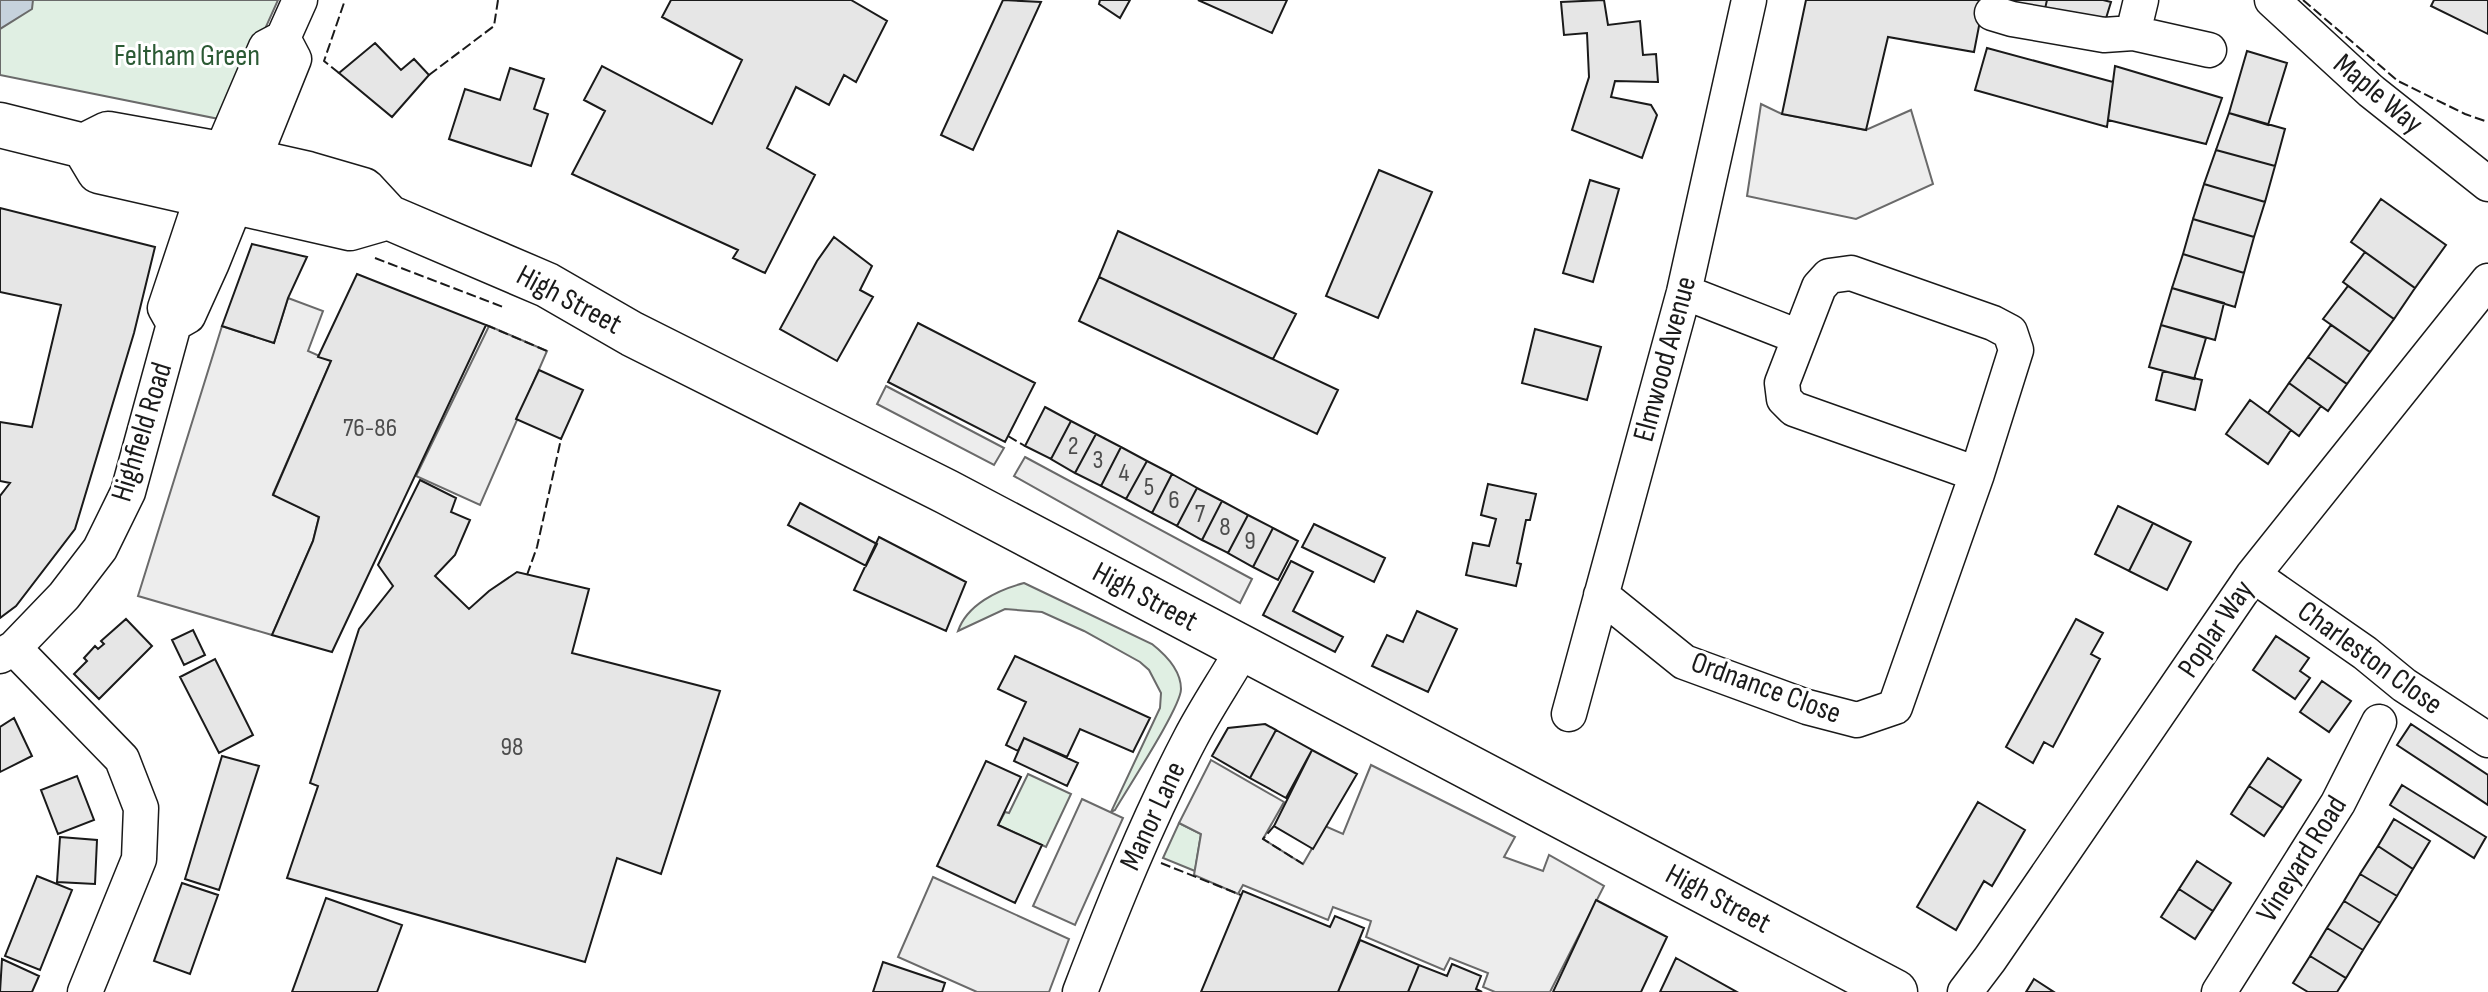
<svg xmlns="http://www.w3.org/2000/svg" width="2488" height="992" font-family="'Sofia Sans Condensed',sans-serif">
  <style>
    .green { fill: #e0efe3; stroke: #6a6a6a; stroke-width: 2 }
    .parking { fill: #ededed; stroke: #6a6a6a; stroke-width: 2 }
    .water { fill: #c6d2dc; stroke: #6a6a6a; stroke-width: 2 }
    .building { fill: #e6e6e6; stroke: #1a1a1a; stroke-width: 2 }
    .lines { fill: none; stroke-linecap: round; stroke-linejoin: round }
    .minor-casing { stroke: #1a1a1a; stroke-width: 37 }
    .major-casing { stroke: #1a1a1a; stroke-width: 47 }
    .minor { stroke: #fff; stroke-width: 34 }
    .major { stroke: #fff; stroke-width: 44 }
    .fence { stroke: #1a1a1a; stroke-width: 2; stroke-dasharray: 10 4; stroke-linecap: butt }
    .labels { text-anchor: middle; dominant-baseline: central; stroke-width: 6; stroke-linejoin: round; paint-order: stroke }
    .number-label { font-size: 26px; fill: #4d4d4d }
    .park-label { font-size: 30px; fill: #2b5a34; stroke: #fff }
    .street-label { font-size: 30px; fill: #1a1a1a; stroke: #fff }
  </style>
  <rect width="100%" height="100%" fill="#fff"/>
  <path class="green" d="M0,0H278L224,120L0,75Z
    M1024,583L1152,644C1166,655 1181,670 1181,689C1181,707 1127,789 1115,810L1111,812L1160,708L1161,693L1149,670L1140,662L1084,631L1042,612L1005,609L958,631C967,605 997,590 1024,583Z
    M1028,774L1071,794L1046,847L998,825L1005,812L1009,813Z
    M1179,823L1201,834L1195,871L1163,858Z"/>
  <path class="parking" d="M1761,104L1782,114L1866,130L1911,110L1933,184L1856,219L1747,196Z
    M288,298L323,311L308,351L331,361L273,494L319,517L313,541L272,635L138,596L222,326L274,343Z
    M489,326L547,351L480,505L416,476Z
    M886,386L1004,448L994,465L877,404Z
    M1025,457L1252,579L1240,603L1014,476Z
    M1211,760L1284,802L1263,839L1303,864L1325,826L1343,834L1371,765L1515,837L1504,857L1543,871L1549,855L1604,886L1550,992H1495L1483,987L1488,973L1450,958L1444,970L1366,937L1371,921L1333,907L1328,920L1243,885L1238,894L1194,875L1201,834L1179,823Z
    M1082,799L1123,818L1075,925L1033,906Z
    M933,877L1069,939L1049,992H977L898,957Z"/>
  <path class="water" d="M0,0H33L32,9L0,29Z"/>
  <path class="building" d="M671,0H851L887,21L856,82L844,75L829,105L796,87L767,148L815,175L765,273L733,258L738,250L572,174L605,111L584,100L602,66L712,124L742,60L662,17Z
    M1003,0L1041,2L973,150L941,135Z
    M1100,0H1130L1120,18L1099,4Z
    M1198,0H1287L1272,33Z
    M1604,0L1608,25L1640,21L1643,55L1656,54L1658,82L1615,81L1611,97L1651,105L1657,115L1642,158L1572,130L1589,77L1587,33L1564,35L1561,2Z
    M1806,0H1984L1974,52L1888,37L1866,130L1782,114Z
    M2014,0H2047L2044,13L2012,5Z
    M2047,0H2103L2111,2L2103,28L2044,13Z
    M2434,0H2488V34L2431,6Z
    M375,43L401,70L414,59L429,75L392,117L339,73Z
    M1987,48L2113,82L2107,127L1975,90Z
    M2247,51L2287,63L2268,125L2229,113Z
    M2115,66L2222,98L2206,144L2108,120Z
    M510,68L544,79L534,109L548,114L531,166L449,139L465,89L500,100Z
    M2229,113L2285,129L2275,166L2216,150Z
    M2216,150L2275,166L2265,202L2204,184Z
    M1379,170L1432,192L1378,318L1326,296Z
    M1590,180L1619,189L1593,282L1563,273Z
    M2204,184L2265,202L2254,237L2193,219Z
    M2381,199L2446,245L2415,288L2351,242Z
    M0,208L155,247L134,333L75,529L16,606L0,618V496L10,483L0,481V422L32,427L61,305L0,292Z
    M2193,219L2254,237L2244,273L2183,254Z
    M1118,231L1296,314L1273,359L1099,277Z
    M834,237L872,266L860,290L873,297L837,361L780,329L817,261Z
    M252,244L307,257L288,298L274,343L222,326Z
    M2365,252L2415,288L2394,319L2343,282Z
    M2183,254L2244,273L2235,307L2172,288Z
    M357,274L486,325L332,652L272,635L313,541L319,517L273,495L331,361L318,357Z
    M1099,277L1338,390L1317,434L1079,321Z
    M2348,286L2394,319L2370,352L2323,319Z
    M2172,288L2224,303L2215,340L2161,325Z
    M918,323L1035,383L1005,442L888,382Z
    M2161,325L2206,338L2194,379L2149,367Z
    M2331,325L2370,352L2347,384L2308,357Z
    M1535,329L1601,347L1587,400L1522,383Z
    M2308,357L2347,384L2328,411L2289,383Z
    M539,370L583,390L561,439L516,419Z
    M2163,371L2202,380L2195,410L2156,400Z
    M2289,383L2321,406L2299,436L2268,413Z
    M2250,400L2291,430L2268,464L2226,434Z
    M1045,407L1071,421L1051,459L1025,446Z
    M1071,421L1096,434L1075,473L1051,459Z
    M1096,434L1121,447L1101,486L1075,473Z
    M1121,447L1147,461L1126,499L1101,486Z
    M1147,461L1172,474L1152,513L1126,499Z
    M1172,474L1197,488L1177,526L1152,513Z
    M420,480L456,498L451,512L470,520L455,555L435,576L469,609L489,591L517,572L589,589L572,653L720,691L661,874L617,858L585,962L287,878L318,786L310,783L359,629L393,586L378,565Z
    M1488,484L1536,494L1530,520H1526L1517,563L1521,564L1516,586L1466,575L1473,543L1489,546L1496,519L1481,515Z
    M1197,488L1222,501L1202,540L1177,526Z
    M1222,501L1248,515L1228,553L1202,540Z
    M800,503L877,544L866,566L788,525Z
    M2118,506L2153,523L2129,571L2095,554Z
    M1248,515L1273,528L1253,567L1228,553Z
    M2153,523L2191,542L2167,590L2129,571Z
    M1314,524L1385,558L1374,582L1302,547Z
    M1273,528L1298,541L1278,580L1253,567Z
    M879,537L966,582L946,631L854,590Z
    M1291,561L1313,572L1293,611L1343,637L1335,652L1263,615Z
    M1417,611L1457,629L1428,692L1372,666L1387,635L1403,642Z
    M126,619L152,646L99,699L74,674L87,661L84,658L95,646L98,649L104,644L101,641Z
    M2076,619L2103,633L2091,654L2100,659L2053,747L2044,742L2033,763L2006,747Z
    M193,630L205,655L184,665L172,640Z
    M2276,636L2309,658L2300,671L2310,678L2295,699L2253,670Z
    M1015,656L1150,718L1133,752L1080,729L1067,757L1024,738L1018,751L1006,745L1026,702L998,689Z
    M215,659L253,735L219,753L180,677Z
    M2322,681L2351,701L2329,732L2300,712Z
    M14,718L32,756L0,772V727Z
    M1265,724L1276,730L1250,778L1212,756L1228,728Z
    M2411,724L2488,775V805L2397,745Z
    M1276,730L1312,750L1286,798L1250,778Z
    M1024,738L1078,763L1067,786L1014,761Z
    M1312,750L1357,774L1313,849L1274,826Z
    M222,756L259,766L219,890L185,879Z
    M2268,758L2301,780L2283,808L2249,786Z
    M986,761L1021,777L998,825L1042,845L1015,903L937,866Z
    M77,776L94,820L58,834L41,790Z
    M2402,785L2486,837L2474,858L2390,805Z
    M2249,786L2283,808L2264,836L2231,814Z
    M1978,802L2025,830L1992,886L1984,881L1956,930L1917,907Z
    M2394,819L2430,841L2413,869L2378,846Z
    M60,837L97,840L95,884L57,882Z
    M2378,846L2413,869L2397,896L2360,874Z
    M2197,861L2231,883L2213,911L2179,889Z
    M2360,874L2397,896L2380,923L2344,901Z
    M37,876L72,890L40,970L5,956Z
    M182,883L218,895L190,974L154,961Z
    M2179,889L2213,911L2195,939L2161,917Z
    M1243,891L1330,927L1335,916L1364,928L1338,992H1201Z
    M326,898L402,925L377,992H292Z
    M1596,900L1667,937L1641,992H1553Z
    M2344,901L2380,923L2363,950L2327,928Z
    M2327,928L2363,950L2346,978L2310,956Z
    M1360,940L1419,965L1408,992H1338Z
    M2310,956L2346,978L2337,992H2308L2293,983Z
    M1676,958L1737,992H1660Z
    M2,959L39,976L32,992H0Z
    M883,962L945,983L942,992H873Z
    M1452,964L1481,976L1476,989L1482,992H1408L1419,965L1447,976Z
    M2034,979L2054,992H2026Z"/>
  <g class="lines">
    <g class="minor-casing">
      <path id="minor" d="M2272,0L2371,91L2488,184
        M1992,13L2012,19L2104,35L2133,33L2209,50
        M2133,33L2141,0
        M1851,273L1993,323L2010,332L2016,350L1977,474L1794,409L1784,399L1782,383L1819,287L1829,276Z
        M1684,292L1799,337
        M174,324L165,308L203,194L266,47L283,38L300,0
        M2253,575L2365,653L2404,685L2488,740
        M1601,595L1684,662L1807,707L1857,720L1895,707L1977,474
        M14,648L122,759L141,808L139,859L85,992
        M0,656L14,648L64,596L100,549L128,492L174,324L188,316L212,263L294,59L283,38
        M1569,714L1684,292L1749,0
        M1080,992C1113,906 1147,821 1190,739C1206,708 1226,679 1243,649
        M1965,992L1990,959L2253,575L2488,281
        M2219,992L2338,803L2379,722"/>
    </g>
    <g class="major-casing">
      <path id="major" d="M0,125L84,146L108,134L220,154L308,174L363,190L388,217L547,285L632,334L947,492L1895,992
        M84,146L99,171L350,228L388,217"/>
    </g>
    <use href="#minor" class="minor"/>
    <use href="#major" class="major"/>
    <path class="fence" d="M2303,0L2398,81L2465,114L2488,122
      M339,73L324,61L345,0
      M429,75L494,26L498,0
      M375,258L503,307
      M486,325L547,351
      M1008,436L1025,446
      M527,575L537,547L561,439
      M1274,826L1263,839L1303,864
      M1161,863L1241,895"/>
  </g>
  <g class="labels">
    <g class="number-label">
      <text x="370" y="428">76-86</text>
      <text x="1073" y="446">2</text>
      <text x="1098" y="460">3</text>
      <text x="1124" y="473">4</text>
      <text x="1149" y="487">5</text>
      <text x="1174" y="500">6</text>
      <text x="1200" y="514">7</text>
      <text x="1225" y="527">8</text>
      <text x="1250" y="541">9</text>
      <text x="512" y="747">98</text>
    </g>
    <g class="park-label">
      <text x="187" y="56">Feltham Green</text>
    </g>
    <g class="street-label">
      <text transform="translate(2378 94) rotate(40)">Maple Way</text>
      <text transform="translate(569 300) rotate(28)">High Street</text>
      <text transform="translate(1665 359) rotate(-75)">Elmwood Avenue</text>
      <text transform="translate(142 432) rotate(-73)">Highfield Road</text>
      <text transform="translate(1145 597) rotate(28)">High Street</text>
      <text transform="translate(2216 629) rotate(-56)">Poplar Way</text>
      <text transform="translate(2370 658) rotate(36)">Charleston Close</text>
      <text transform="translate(1766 688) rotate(20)">Ordnance Close</text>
      <text transform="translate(1153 816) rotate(-65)">Manor Lane</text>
      <text transform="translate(2302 859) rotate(-58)">Vineyard Road</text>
      <text transform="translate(1718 899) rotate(28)">High Street</text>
    </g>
  </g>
</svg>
